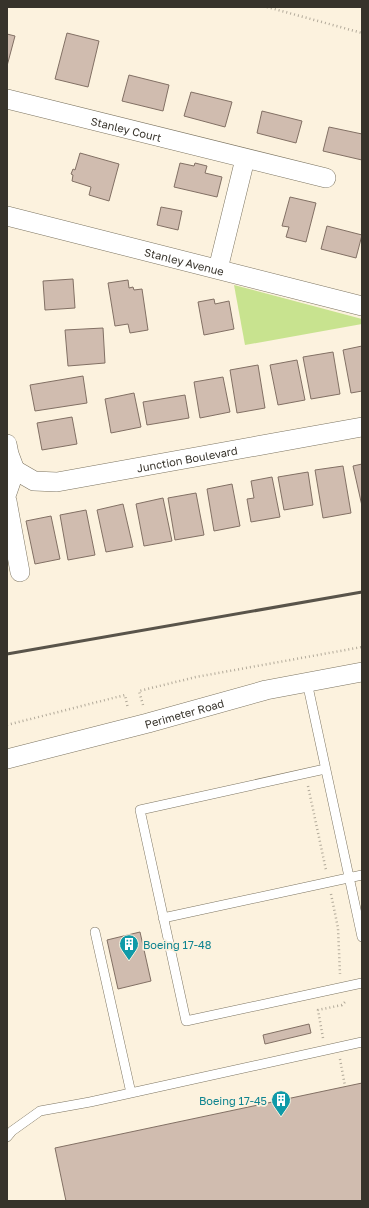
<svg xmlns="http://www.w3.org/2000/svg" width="369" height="1208" font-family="'Golos Text',sans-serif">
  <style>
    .green { fill: #c8e38f }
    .building { fill: #d0bcaf; stroke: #827064 }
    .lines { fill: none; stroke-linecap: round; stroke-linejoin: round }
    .lane-casing { stroke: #7d7562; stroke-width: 10 }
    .street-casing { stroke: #7d7562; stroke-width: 20 }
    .path { stroke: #b2aa9a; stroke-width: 2.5; stroke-dasharray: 1 3; stroke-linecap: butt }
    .lane { stroke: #fff; stroke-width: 9 }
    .street { stroke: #fff; stroke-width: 19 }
    .rail { stroke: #59544a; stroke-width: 3 }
    .labels { text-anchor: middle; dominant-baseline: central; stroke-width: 3.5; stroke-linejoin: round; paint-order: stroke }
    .street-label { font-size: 11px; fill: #37332b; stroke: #fcf2de }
    .culture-label { font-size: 11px; fill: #0d838f; stroke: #fcf2de; text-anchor: start }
  </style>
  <rect width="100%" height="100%" fill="#fcf2de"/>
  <path class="green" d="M234,285L362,319V324L245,345Z"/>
  <path class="building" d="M67,33L99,41L88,87L55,79Z
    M7,34L15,36L7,66Z
    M129,75L169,85L163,111L122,101Z
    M191,92L232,102L225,127L184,116Z
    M262,111L302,121L296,143L257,133Z
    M329,127L362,134V160L323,151Z
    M80,153L119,164L109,201L89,195L91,187L72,181L73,175L71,174L73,169L75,170Z
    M180,163L194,166L195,163L207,166L205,173L222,177L217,197L174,187Z
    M290,197L316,203L306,242L286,237L289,227L282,226Z
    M161,207L182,211L178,230L157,225Z
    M327,226L362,235L356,258L321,249Z
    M73,279L75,308L45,310L43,281Z
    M128,280L129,288L133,287L134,290L142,289L148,330L130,333L128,324L115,326L108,283Z
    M214,299L215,304L229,301L234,329L204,335L198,302Z
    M103,328L105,363L68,366L65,330Z
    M362,346V391L351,393L343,350Z
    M333,352L340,394L311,399L303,357Z
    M297,360L305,400L278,405L270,365Z
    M258,365L265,408L237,413L230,370Z
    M83,376L87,403L35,411L30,385Z
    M223,377L230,412L200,418L194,382Z
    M134,393L141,427L111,433L105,399Z
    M185,395L189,418L147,425L143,402Z
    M72,417L77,444L42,450L37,423Z
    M362,464V506L353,466Z
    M343,466L351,513L323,518L315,470Z
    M308,472L313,505L284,510L278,477Z
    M272,477L280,517L251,522L247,499L254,498L251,481Z
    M232,484L240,526L214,531L207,489Z
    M196,493L204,535L175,540L168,498Z
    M163,498L172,541L144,546L136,504Z
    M123,504L133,547L106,552L97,510Z
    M86,510L95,555L68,560L60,515Z
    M51,516L60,559L35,564L26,521Z
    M140,932L151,981L118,989L107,940Z
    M309,1024L311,1033L265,1044L263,1035Z
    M362,1083V1201H66L55,1148Z"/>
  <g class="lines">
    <g class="lane-casing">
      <path id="lane" d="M307,682L362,937
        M325,769L140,810L186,1021L362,983
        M163,918L362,875
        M95,932L131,1093
        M7,1137L12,1131L40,1111L90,1102L362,1042"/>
    </g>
    <g class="street-casing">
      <g id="street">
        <path id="s1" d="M7,99L326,178"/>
        <path id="s2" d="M7,216L362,306"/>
        <path d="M218,269L245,159"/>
        <path d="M7,444L9,454L15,470L7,493"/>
        <path id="s3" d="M15,470L34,481L57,482L362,427"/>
        <path d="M7,501L20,572"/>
        <path id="s4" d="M7,759L148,723L266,690L362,672"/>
      </g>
    </g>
    <path class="path" d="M267,7L362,33
      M143,705L139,691L196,677L362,647
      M7,725L125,695L128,709
      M308,786L326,870
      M331,894L338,928L340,974
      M323,1038L318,1010L342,1005L346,1001
      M340,1059L345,1086"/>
    <use href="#lane" class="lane"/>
    <use href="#street" class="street"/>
    <path class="rail" d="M7,654L362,592"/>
  </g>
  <defs>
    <g id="building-pin" transform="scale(1)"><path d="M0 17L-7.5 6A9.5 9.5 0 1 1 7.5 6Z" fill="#0f9aa8" stroke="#fcf2de"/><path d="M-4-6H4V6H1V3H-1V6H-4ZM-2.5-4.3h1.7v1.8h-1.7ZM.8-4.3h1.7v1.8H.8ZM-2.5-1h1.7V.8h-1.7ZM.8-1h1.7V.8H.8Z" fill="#fff"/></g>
  </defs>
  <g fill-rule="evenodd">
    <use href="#building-pin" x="129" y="944"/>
    <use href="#building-pin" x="281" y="1100"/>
  </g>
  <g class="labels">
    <g class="street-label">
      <text stroke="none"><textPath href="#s1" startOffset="123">Stanley Court</textPath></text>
      <text stroke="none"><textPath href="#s2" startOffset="183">Stanley Avenue</textPath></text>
      <text stroke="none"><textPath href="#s3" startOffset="177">Junction Boulevard</textPath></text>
      <text stroke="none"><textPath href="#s4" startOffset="183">Perimeter Road</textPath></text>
    </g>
    <g class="culture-label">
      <text x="143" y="944">Boeing 17-48</text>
      <text x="267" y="1100" text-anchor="end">Boeing 17-45</text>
    </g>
  </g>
  <rect width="369" height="1208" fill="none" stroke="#37332b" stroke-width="16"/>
</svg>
